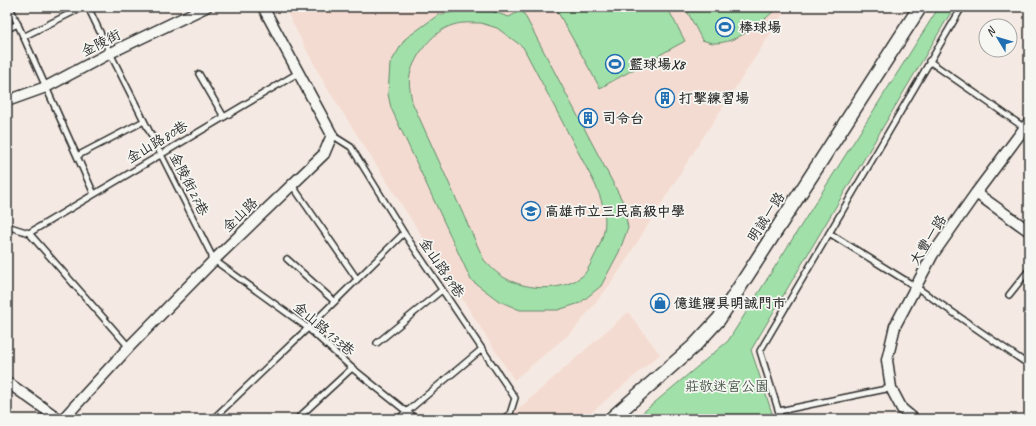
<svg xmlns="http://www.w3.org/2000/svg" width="1036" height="426" font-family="Caveat,'LXGW WenKai TC',sans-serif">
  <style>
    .built { fill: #f4dbd1 }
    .green { fill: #a1e1a9; stroke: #66866a; fill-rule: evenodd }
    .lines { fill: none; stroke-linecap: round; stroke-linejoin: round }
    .service-casing { stroke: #2b2b2b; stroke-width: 8 }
    .minor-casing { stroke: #2b2b2b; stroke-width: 13 }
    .tertiary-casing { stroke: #2b2b2b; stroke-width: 16 }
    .service { stroke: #f6f6f2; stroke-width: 5 }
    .minor { stroke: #f6f6f2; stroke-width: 10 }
    .tertiary { stroke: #f6f6f2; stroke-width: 13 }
    .labels { text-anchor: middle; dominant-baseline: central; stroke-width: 3.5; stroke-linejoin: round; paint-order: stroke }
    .poi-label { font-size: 14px; font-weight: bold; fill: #2b2b2b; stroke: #f6f6f2; text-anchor: start }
    .street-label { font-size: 14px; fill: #2b2b2b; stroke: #f6f6f2 }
    .park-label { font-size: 14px; fill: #48584a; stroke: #f6f6f2 }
  </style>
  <rect width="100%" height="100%" fill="#f5eae3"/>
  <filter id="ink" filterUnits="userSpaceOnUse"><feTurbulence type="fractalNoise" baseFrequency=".025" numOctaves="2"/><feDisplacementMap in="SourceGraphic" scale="8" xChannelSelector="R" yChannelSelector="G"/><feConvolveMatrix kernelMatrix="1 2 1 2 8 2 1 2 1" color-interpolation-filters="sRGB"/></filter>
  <g filter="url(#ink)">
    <path class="built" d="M284,7H788L700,142L613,281L573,331L514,380L325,85Z
      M628,312L660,354L584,419H507Z"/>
    <path class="green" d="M479,7L509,17L522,10L623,202L628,228L619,252L601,286L580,303L558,310H520L499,301L471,280L391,108L388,94L390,64L405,39L438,15ZM481,23L497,28L523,47L595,184C608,214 609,229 593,259C590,265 586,274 581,277C559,293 522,290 500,275C494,271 489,265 484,260L412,102C411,93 408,84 410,75C414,56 434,30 453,25C461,22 472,23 481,23Z
      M555,7H667L685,41L600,88Z
      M685,7H778C763,22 736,44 714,43C710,43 706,41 702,40Z
      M939,7H954L751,350L774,419H635L728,341Z"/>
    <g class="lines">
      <g class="service-casing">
        <path id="service" d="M10,7L94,194
          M88,7L110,53L214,260L308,328L352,368L416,419
          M7,29L18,24
          M23,37L83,7
          M929,61L1025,128
          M199,74L224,117
          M332,135L351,147L404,233L515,398L510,414L503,419
          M77,156L144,121
          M292,185L357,279
          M7,226L29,233
          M29,233L298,73
          M29,233L129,347
          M829,233L916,287L1029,365
          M287,259L334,301
          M1009,295L1029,270
          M377,343L442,290
          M779,411L891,388
          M218,414L226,419
          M213,419L308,328L404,233
          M297,419L352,368
          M398,419L482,349
          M781,419L760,351L962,7"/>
      </g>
      <g class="minor-casing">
        <path id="minor" d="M7,101L46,87L110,53L206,7
          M976,193L1029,231
          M7,382L59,419
          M63,419L129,347L214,260L324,154L332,135L263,7
          M914,419L902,409L891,388L887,360L895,326L933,254L976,193L1029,122"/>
      </g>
      <g class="tertiary-casing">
        <path id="tertiary" d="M611,419L694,346L719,319L920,7"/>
      </g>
      <use href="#service" class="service"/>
      <use href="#minor" class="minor"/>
      <use href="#tertiary" class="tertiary"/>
    </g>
  </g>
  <defs>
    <g id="stadium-ring" transform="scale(1)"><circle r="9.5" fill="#f6f6f2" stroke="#1f6fb2" stroke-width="1.5"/><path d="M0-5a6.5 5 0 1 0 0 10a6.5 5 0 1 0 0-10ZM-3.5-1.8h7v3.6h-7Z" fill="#1f6fb2"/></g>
    <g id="building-ring" transform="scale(1)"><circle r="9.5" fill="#f6f6f2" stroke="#1f6fb2" stroke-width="1.5"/><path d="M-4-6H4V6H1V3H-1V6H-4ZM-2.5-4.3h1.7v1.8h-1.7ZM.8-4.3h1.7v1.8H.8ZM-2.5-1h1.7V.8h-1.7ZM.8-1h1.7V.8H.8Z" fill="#1f6fb2"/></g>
    <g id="school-ring" transform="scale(1)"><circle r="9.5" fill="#f6f6f2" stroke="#1f6fb2" stroke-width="1.5"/><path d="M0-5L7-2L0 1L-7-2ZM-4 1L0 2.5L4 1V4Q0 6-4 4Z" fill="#1f6fb2"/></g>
    <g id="shop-ring" transform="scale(1)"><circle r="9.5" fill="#f6f6f2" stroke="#1f6fb2" stroke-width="1.5"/><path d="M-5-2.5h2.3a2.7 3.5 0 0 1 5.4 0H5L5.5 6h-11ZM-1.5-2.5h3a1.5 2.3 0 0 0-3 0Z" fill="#1f6fb2"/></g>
  </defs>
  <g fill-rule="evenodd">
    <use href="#stadium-ring" x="725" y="27"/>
    <use href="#stadium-ring" x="615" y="64"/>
    <use href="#building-ring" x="665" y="98"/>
    <use href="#building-ring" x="588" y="118"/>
    <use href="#school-ring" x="531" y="211"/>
    <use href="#shop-ring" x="660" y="303"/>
  </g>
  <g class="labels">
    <g class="poi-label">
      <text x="739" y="27">棒球場</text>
      <text x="629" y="64">籃球場X8</text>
      <text x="679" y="98">打擊練習場</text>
      <text x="602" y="118">司令台</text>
      <text x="545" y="211">高雄市立三民高級中學</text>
      <text x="674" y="303">億進寢具明誠門市</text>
    </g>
    <g class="street-label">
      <text transform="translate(101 43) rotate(-27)">金陵街</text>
      <text transform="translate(157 142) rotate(-31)">金山路80巷</text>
      <text transform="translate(189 184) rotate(63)">金陵街27巷</text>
      <text transform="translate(240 215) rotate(-44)">金山路</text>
      <text transform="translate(766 217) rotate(-57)">明誠一路</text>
      <text transform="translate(928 240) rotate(-58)">大豐一路</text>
      <text transform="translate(442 268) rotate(56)">金山路89巷</text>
      <text transform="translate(324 329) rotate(40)">金山路133巷</text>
    </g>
    <g class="park-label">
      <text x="727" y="386">莊敬迷宮公園</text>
    </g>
  </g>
  <rect width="1036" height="426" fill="none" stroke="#f6f6f2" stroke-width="24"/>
  <rect x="12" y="12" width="1012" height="402" fill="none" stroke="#2b2b2b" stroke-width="1.5" filter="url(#ink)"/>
  <g transform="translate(998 38) rotate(308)"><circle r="19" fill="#f6f6f2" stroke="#a5a5a2"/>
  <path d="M0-3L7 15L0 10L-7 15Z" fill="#1f6fb2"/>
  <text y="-6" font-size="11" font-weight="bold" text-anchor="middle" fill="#2b2b2b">N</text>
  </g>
</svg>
